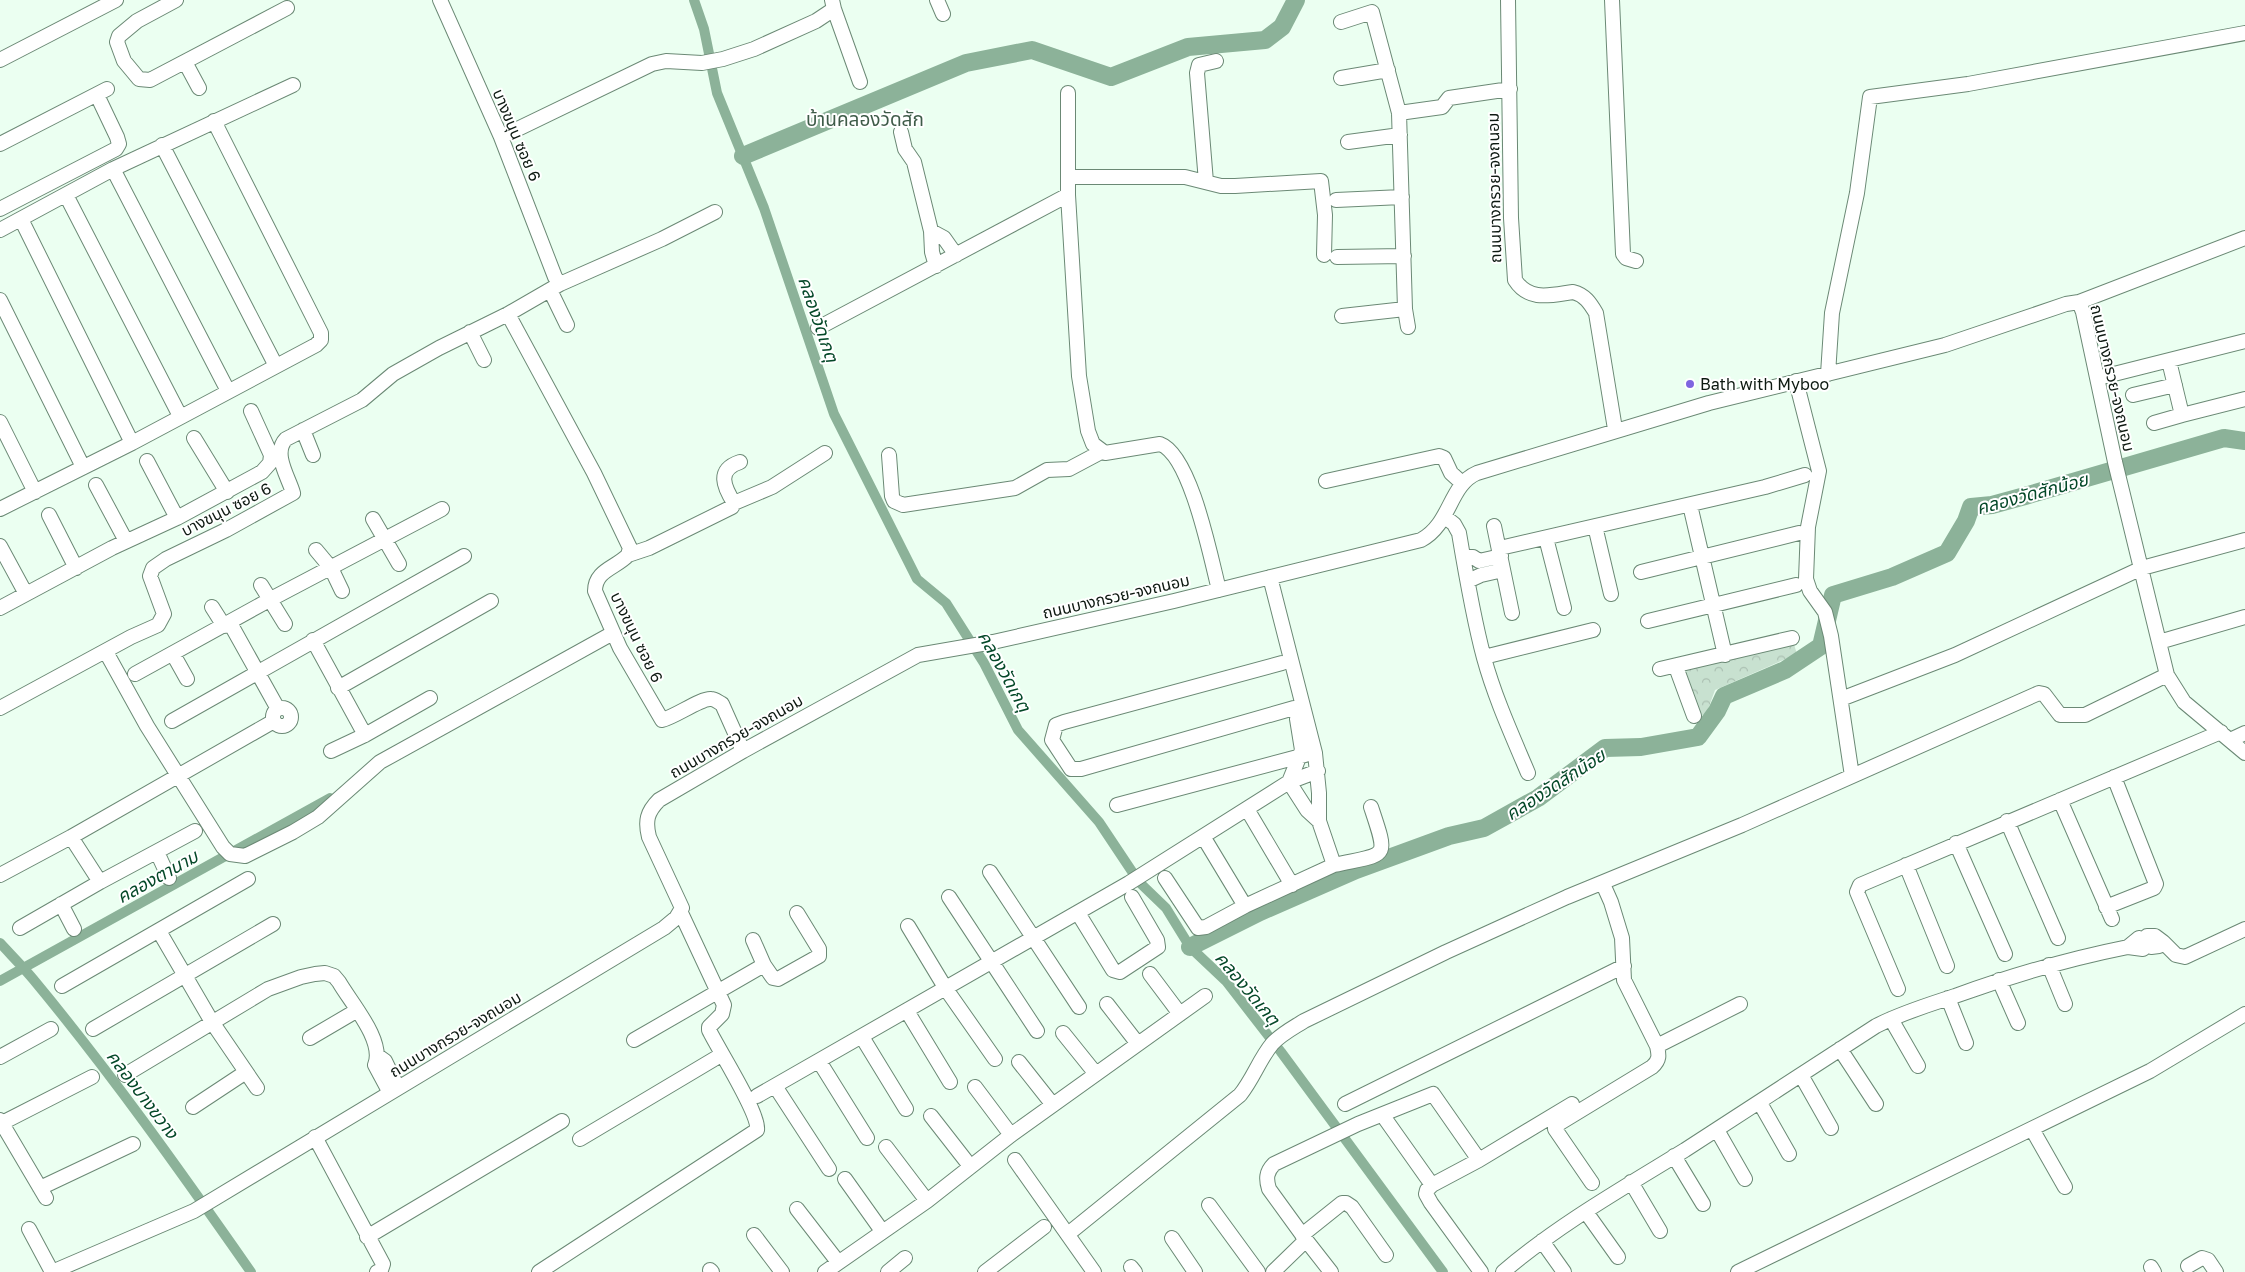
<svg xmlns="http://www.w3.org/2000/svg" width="2245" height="1272" font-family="'Golos Text','Noto Sans Thai',sans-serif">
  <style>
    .park { fill: url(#park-crowns) }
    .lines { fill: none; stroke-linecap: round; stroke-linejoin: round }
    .canal { stroke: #8cb299; stroke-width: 10 }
    .river { stroke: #8cb299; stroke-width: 18 }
    .minor-casing { stroke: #6b8975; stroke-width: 16 }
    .minor { stroke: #fff; stroke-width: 14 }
    .poi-dot { fill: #7f65e0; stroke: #fff; stroke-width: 2 }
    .labels { text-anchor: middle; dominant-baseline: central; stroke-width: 4; stroke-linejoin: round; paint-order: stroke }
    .street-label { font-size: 16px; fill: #0d1911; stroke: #fff }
    .poi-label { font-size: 16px; fill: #0d1911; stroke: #fff; text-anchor: start }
    .water-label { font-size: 18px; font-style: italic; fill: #044828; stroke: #fff }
    .quarter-label { font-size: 19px; fill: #3e5b48; stroke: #fff }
  </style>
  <defs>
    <pattern id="park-crowns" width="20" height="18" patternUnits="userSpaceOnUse" patternTransform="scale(1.25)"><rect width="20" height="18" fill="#c8e1d0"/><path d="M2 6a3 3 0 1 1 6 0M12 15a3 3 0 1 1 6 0" fill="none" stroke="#abc0b2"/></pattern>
  </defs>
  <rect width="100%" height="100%" fill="#ebfff1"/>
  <path class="park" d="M1792,638L1797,654L1715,690L1707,712L1700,717L1676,663Z"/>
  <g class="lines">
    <path class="canal" d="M694,0L704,29L717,93L764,208L834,414L917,579L946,603L984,663L1018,730L1099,822L1139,882L1166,908L1190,947L1226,981L1281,1052L1443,1272
      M0,943C11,955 23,967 33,979C111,1073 181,1172 251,1272
      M0,981L330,798"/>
    <path class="river" d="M743,156L966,63L1032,50L1111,77L1188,47L1265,40L1282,27L1296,0
      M1190,947L1260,912L1356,870L1449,836L1484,828L1538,798L1605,748L1641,747L1698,737L1717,711L1724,696L1785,670L1821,646L1833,595L1892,577L1947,553L1966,521L1971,507L1992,505L2025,496L2224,438L2245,441"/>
    <g class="minor-casing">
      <path id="minor" d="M176,0L137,21L119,36L117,42L124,61L139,79L150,80L287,8
        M440,0L501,137L555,277L560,284
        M937,0L943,14
        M1508,0L1511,218L1515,280C1529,302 1551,295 1573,292C1585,295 1590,303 1596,313L1615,429
        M1612,0L1623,254L1626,258L1636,261
        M834,9L860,82
        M1341,22L1372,12L1399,113L1442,107L1449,98L1510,89
        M0,60L116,0
        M185,62L199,88
        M1341,78L1388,70
        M1068,93V195L1079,376L1088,431L1093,444L1105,453L1160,444C1191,455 1211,559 1219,590
        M901,132L905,149L914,162L931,231L932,252L936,266
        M501,137L652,64L666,61L702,63L723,59L754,49L816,21L834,9L832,0
        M1348,142L1400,135
        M0,144L107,89
        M162,145L276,366
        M113,169L228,391
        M1069,177H1185L1221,186H1235L1321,181L1325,215L1324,255
        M1206,182L1197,73L1199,65L1216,61
        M66,195L180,416
        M1336,200L1402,197
        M0,209L116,149L119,144L117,137L97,95
        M21,219L132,443
        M0,230L113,169L293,85
        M931,231L944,238L956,255
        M1337,257L1404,256
        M550,290L567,325
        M0,300L83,467
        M2079,302L2245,238
        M1405,309L1408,327
        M508,314L594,473L630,548L628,555C616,568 595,570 595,591L620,648L662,720C675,717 701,698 711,699C715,699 718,702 722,704L743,751
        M1342,316L1405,309L1399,113
        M818,328L1068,195
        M470,332L484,360
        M2169,361L2182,415L2245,399
        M1828,374L1832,313L1857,193L1870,97L1968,84L2245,33
        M2098,378L2245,341
        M1796,381L1819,471L1808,527L1806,579L1810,591L1825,612L1831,636L1852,776
        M2133,395L2175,385
        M0,422L35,492
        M2154,423L2182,415
        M303,430L313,455
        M194,438L227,492
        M889,455L892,496L894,501L903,505L1015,488L1047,470L1069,469L1101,452
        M147,461L177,518
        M1326,481L1439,456L1444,458L1451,473L1462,483
        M96,485L126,541
        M734,503L772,487L825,453
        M1690,505L1725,655
        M0,509L132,443L316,345L321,340V333L214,121
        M49,515L76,568
        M1445,517L1454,524L1459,533C1466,575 1473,617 1484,658C1495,698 1512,735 1528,773
        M373,519L399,564
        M1494,526L1512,613
        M1595,526L1611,594
        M1546,538L1564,608
        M0,546L26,594
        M1500,548L1765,487L1805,475
        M316,550L331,568L342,591
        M628,555L649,548L732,507L734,503C724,487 716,470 740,462
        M1463,557H1473L1479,561L1501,556
        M1641,572L1799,533
        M1270,577L1315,753L1319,793V821
        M1468,581L1481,575L1503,570
        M261,585L285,624
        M212,607L224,626
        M0,608L112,548L177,518L262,472L270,463L271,455L251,411
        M1648,621L1796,585
        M230,623L278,709
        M313,640L365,735
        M2159,642L2245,617
        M106,652L147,726L223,847L230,854L245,856L293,832L318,817L380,762L613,633
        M173,654L187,679
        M1484,657L1593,630
        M1282,663L1064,722L1056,725L1052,740L1071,769H1081L1294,708
        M1676,667L1694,716
        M1660,669L1792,638
        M135,674L271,599L442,509
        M338,688L491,601
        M1841,699L1955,655L2142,568L2245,540
        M273 717a9 9 0 1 1 18 0a9 9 0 1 1-18 0Z
        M0,708L131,637L158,625L164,614L150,576L153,568L166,559L226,530L293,493C289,478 272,453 286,439L362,400L393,374L439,348L508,314L560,284L662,239L715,212
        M172,721L464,556
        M2230,740L2245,733
        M331,751L365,735L430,698
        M1289,782L1302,750L1297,719
        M1289,782L1307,810L1319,821L1334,865C1388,853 1389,861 1371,807
        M2060,800L2112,919
        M1117,805L1305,755
        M1247,809L1292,885
        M2007,821L2058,938
        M71,837L100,882
        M1956,843L2005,954
        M157,852L169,878
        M1906,865L1947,966
        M990,872L1079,1007
        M0,875L71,837L274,721
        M1165,878L1198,928L1206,927L1245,906L1204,838
        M949,897L1037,1031
        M61,904L74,929
        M1245,906L1334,865
        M2106,907L2154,888L2156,884L2114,777
        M1078,913L1113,970L1120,972L1158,947L1157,940L1132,897
        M908,926L946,989L995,1059
        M20,928L100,882L195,831
        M159,931L212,1022L257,1088
        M2147,936H2155L2163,942L2159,946L2151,947
        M2139,938L2128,947L2143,949
        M2163,942L2176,955L2185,957L2245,929
        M764,965L773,978L778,979L819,956V949L797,913
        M2049,965L2065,1004
        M1150,974L1180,1014
        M1999,980L2018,1023
        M62,986L248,879
        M1898,989L1857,892L1860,885L2221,732
        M1948,998L1966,1043
        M1107,1004L1138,1044
        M907,1011L950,1082
        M1891,1019L1918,1066
        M93,1029L273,924
        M1063,1033L1096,1074
        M862,1037L906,1109
        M310,1038L356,1011
        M634,1040L764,965L753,940
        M1657,1046L1740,1004
        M1840,1049L1876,1104
        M378,1056L385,1061L398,1088
        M0,1057L51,1029
        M819,1061L867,1138
        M1019,1062L1053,1105
        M125,1075L268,989L301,977L315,974L325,973L334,976L339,982C351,1003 385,1041 375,1065L390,1093
        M1801,1075L1831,1128
        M775,1086L829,1169
        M975,1087L1011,1135
        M757,1096L1129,883L1289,782L1318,771
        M1760,1103L1789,1154
        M1345,1104L1624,966
        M193,1107L246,1072
        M931,1116L970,1166
        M0,1120L46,1198
        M1386,1120L1432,1185
        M0,1124L92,1077
        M2032,1129L2065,1187
        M1717,1130L1745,1179
        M315,1137L383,1264L381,1270L377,1272
        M580,1139L721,1055
        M886,1147L927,1201
        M1674,1156L1703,1204
        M1015,1160L1094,1272
        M845,1179L882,1231
        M1631,1182L1660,1231
        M1592,1183L1555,1129V1126L1652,1067C1660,1060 1659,1055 1657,1046L1624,980L1622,938L1611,902L1603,884
        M40,1188L133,1144
        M1209,1205L1258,1272
        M797,1209L838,1262
        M1586,1212L1618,1257
        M29,1229L52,1272
        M1068,1234L1240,1095C1253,1079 1259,1060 1272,1044C1281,1034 1293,1028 1304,1021L1446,952L1567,897L1742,825L2039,693L2044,694L2060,715H2085L2167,675
        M754,1235L782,1272
        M1302,1235L1342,1203H1346L1352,1207L1386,1255
        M367,1237L562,1121
        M1172,1238L1195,1272
        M1306,1240L1331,1272
        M1542,1241L1564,1272
        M2188,1266L2202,1258L2208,1260L2216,1272
        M1131,1267L1135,1272
        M2151,1267L2154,1272
        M710,1270L712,1272
        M52,1272L194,1211L664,928L676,918L682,908L649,837C645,821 647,812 659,800L743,751L918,655L993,642L1174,601L1421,540C1451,524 1449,485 1477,473L1709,403L1945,345L2066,304L2079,302L2083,312L2115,462L2167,675L2184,702L2245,753
        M539,1272L757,1130C760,1114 718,1049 709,1030V1027L722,1014L724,1005L681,913
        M825,1272L927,1201L1011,1135L1205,996
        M888,1272L905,1258
        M985,1272L1044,1227
        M1273,1272L1306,1240L1269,1189C1266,1179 1266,1172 1274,1164L1358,1124L1433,1094L1479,1160
        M1481,1272L1431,1203L1426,1194L1427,1190L1432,1185L1479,1160L1572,1104
        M1503,1272C1558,1225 1623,1188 1685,1150C1749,1109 1812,1067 1876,1026C1901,1013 1928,1005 1955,996C2013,975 2068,959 2128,947
        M1738,1272L2150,1071L2245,1014"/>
    </g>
    <use href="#minor" class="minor"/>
  </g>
  <circle class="poi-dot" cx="1690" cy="384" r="5"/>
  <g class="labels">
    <g class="street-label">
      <text transform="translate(517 135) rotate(67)">บางขนุน ซอย 6</text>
      <text transform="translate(1494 188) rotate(-91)">ถนนบางกรวย-จงถนอม</text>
      <text transform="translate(2113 378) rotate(77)">ถนนบางกรวย-จงถนอม</text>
      <text transform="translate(226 509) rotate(-27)">บางขนุน ซอย 6</text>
      <text transform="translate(1116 596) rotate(-13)">ถนนบางกรวย-จงถนอม</text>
      <text transform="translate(637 637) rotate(64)">บางขนุน ซอย 6</text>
      <text transform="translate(736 736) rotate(-30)">ถนนบางกรวย-จงถนอม</text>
      <text transform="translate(455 1034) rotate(-31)">ถนนบางกรวย-จงถนอม</text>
    </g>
    <g class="poi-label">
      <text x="1700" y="384">Bath with Myboo</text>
    </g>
    <g class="water-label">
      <text transform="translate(819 319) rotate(71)">คลองวัดเกตุ</text>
      <text transform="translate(2032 493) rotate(-15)">คลองวัดสักน้อย</text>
      <text transform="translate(1005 671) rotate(61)">คลองวัดเกตุ</text>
      <text transform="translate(1555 784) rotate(-33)">คลองวัดสักน้อย</text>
      <text transform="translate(157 876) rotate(-29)">คลองตานาม</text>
      <text transform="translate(1248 988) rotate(50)">คลองวัดเกตุ</text>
      <text transform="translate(143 1094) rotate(53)">คลองบางขวาง</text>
    </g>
    <g class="quarter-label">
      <text x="865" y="118">บ้านคลองวัดสัก</text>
    </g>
  </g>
</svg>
